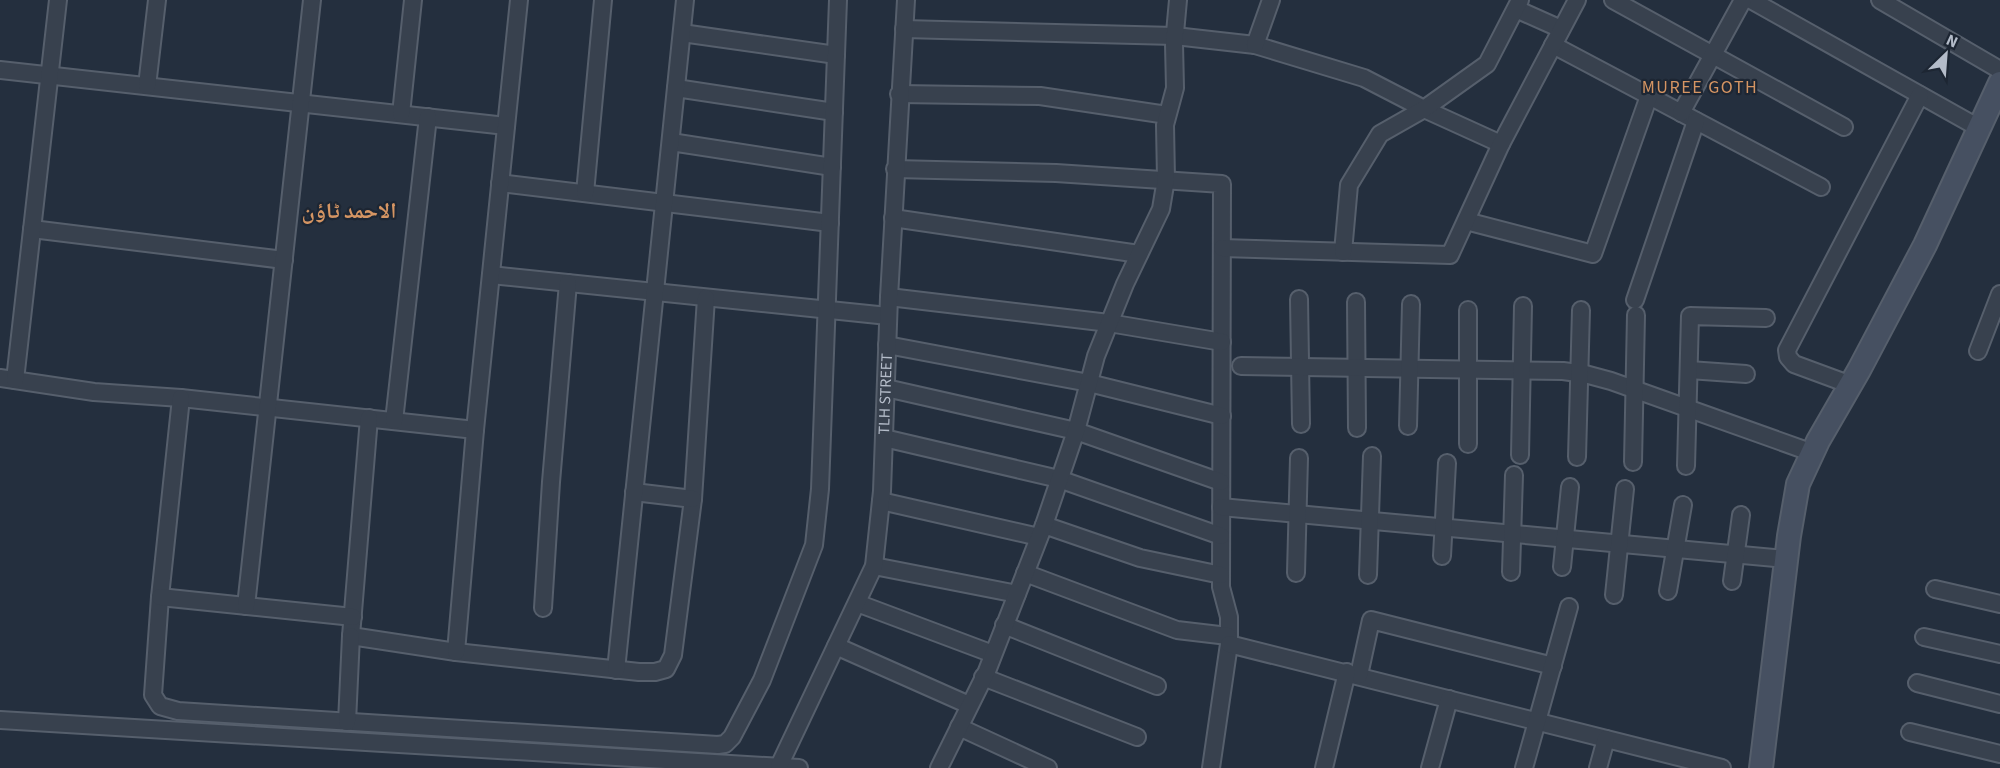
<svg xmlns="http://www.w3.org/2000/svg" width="2000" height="768" font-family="'Source Sans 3','Noto Naskh Arabic',sans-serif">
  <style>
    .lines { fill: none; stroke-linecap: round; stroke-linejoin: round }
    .street-casing { stroke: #565f6c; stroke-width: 20 }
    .secondary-casing { stroke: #565f6c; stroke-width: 26 }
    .street { stroke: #38414e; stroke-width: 16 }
    .secondary { stroke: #465061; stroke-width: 22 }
    .labels { text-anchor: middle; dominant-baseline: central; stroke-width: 4.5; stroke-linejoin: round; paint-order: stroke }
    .street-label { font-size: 16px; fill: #b4bcc9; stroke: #1d2633 }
    .neighbourhood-label { font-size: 18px; letter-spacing: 1.5px; fill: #d59563; stroke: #1d2633 }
    .district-label { font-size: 22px; font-weight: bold; fill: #d59563; stroke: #1d2633 }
  </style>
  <rect width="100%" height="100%" fill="#242f3e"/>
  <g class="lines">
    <g class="street-casing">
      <g id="street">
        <path d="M1613,0L1844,127"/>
        <path d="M1751,0L1979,128"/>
        <path d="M1880,0L2000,70"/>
        <path d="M1516,9L1561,29"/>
        <path d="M904,29L1175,36L1255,45L1364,78L1424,109L1501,144"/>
        <path d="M682,33L836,55"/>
        <path d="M1255,45L1271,0"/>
        <path d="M1553,45L1821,187"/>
        <path d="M0,70L506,126"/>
        <path d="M147,86L157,0"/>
        <path d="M676,88L834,112"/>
        <path d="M899,94L1040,96L1167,115"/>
        <path d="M1681,113L1743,0"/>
        <path d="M401,114L413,0"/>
        <path d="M671,142L832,167"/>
        <path d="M895,169L1056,173L1222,184L1221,587L1229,617V644L1211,768"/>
        <path d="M500,183L830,223"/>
        <path d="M585,193L603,0"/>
        <path d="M893,218L1139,254"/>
        <path d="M1466,221L1593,254L1649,96"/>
        <path d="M32,229L284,260"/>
        <path d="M1222,248L1450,255L1501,144L1577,0"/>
        <path d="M1343,252L1349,185L1380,134L1424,109L1487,64L1520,0"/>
        <path d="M491,275L888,316"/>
        <path d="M889,297L1109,323L1222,342"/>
        <path d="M1299,299L1301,424"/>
        <path d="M1635,300L1696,121"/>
        <path d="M1356,302L1357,428"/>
        <path d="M887,345L1089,383L1222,416"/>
        <path d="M1978,351L2000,294"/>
        <path d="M1241,366L1563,371L1585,374L1611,381L1813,453"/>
        <path d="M1689,370L1746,374"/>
        <path d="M0,378L94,392L181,398L475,430"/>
        <path d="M15,380L58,0"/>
        <path d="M1851,385L1794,364L1788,357L1787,350L1920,95"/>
        <path d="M886,388L1076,431L1221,482"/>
        <path d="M181,398L160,597L153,695L160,706L178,711L718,745L725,744L732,737L762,680L814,545L820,489L838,0"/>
        <path d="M369,418L351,636L456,652L639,672H655L666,669L673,655L693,499L706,298"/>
        <path d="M394,421L428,117"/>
        <path d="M1408,426L1411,304"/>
        <path d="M884,438L1059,479L1221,536"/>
        <path d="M1468,444V310"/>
        <path d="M1520,455L1523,306"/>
        <path d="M1577,457L1581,310"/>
        <path d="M1633,462L1636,315"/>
        <path d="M1686,466L1690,316L1766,318"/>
        <path d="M634,492L693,499"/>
        <path d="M881,501L1039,537"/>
        <path d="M1221,507L1786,559"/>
        <path d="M1044,525L1140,558L1221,575"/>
        <path d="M1442,556L1447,463"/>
        <path d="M874,566L1017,594"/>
        <path d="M1562,567L1570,487"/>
        <path d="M1511,572L1514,475"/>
        <path d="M1025,573L1177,630L1228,636"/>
        <path d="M1296,573L1299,458"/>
        <path d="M1368,575L1372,456"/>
        <path d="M1732,581L1741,515"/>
        <path d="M1935,589L2000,604"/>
        <path d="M1668,591L1683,505"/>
        <path d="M1614,595L1625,489"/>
        <path d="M160,597L353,617"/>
        <path d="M857,603L993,654"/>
        <path d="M246,606L312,0"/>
        <path d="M543,608L551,482L568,283"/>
        <path d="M1004,625L1157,686"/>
        <path d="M1924,637L2000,654"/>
        <path d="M1229,644L1722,768"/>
        <path d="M836,646L969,705"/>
        <path d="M456,652L475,430L519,0"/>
        <path d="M616,670L685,0"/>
        <path d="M1359,675L1371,620L1553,666"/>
        <path d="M983,677L1137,737"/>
        <path d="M1917,683L2000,704"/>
        <path d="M0,720L799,768"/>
        <path d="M347,722L351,636"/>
        <path d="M959,727L1048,768"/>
        <path d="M1910,732L2000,754"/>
        <path id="s1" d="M779,766L874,566L882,491L889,297L906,0"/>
        <path d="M939,768L987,671L1044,525L1076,431L1096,356L1125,284L1161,209L1166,179L1165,125L1175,88L1174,44L1178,0"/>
        <path d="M1324,768L1347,672"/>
        <path d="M1430,768L1449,699"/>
        <path d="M1524,768L1569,607"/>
        <path d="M1598,768L1606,739"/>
      </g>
    </g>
    <g class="secondary-casing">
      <path id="secondary" d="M1761,768L1789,536L1798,484L1818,441L1859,370L1925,245L2000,83"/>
    </g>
    <use href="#street" class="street"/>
    <use href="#secondary" class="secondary"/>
  </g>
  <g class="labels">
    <g class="street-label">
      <text stroke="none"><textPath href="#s1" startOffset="394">TLH STREET</textPath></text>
    </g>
    <g class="neighbourhood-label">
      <text x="1700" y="87">MUREE GOTH</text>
    </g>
    <g class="district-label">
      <text x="349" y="211">الاحمد ٹاؤن</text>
    </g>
  </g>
  <g transform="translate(1946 54) rotate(25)" stroke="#1d2633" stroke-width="4.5" paint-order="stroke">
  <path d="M0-4.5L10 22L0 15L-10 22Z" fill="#b4bcc9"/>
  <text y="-9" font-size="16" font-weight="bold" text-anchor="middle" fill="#b4bcc9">N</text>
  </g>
</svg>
